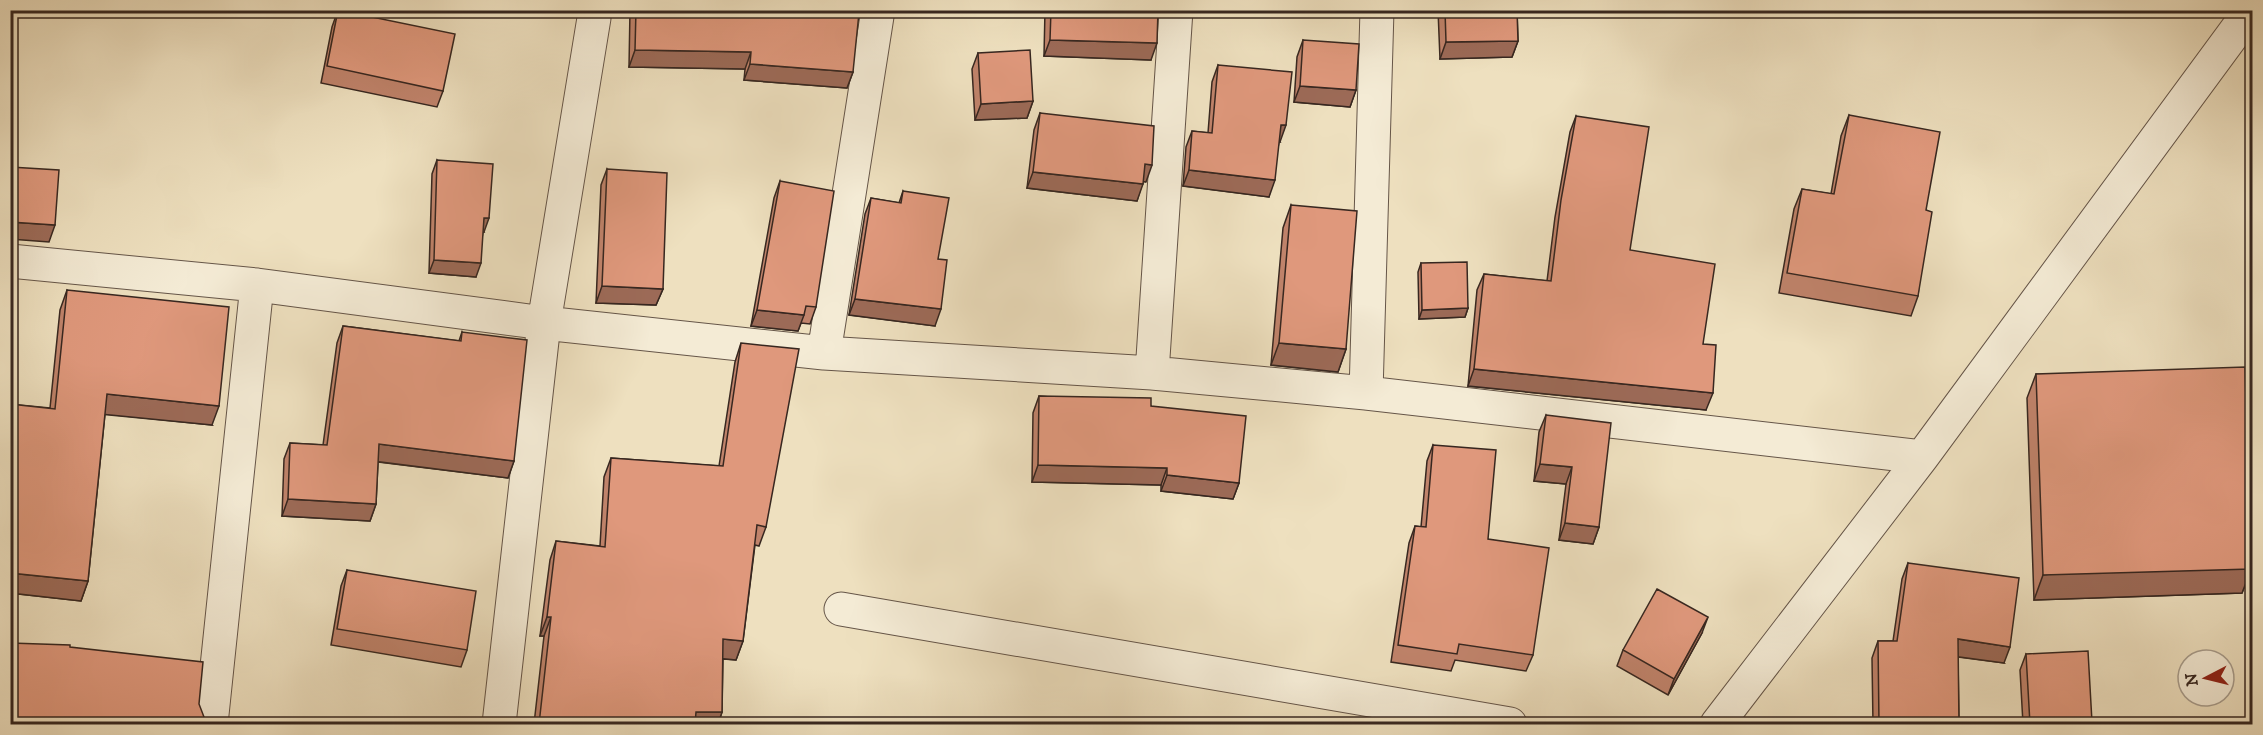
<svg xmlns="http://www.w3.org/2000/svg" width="2263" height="735" font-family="'IM FELL DW Pica',serif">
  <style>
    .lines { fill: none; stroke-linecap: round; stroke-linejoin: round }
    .street-casing { stroke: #655548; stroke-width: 35 }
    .street { stroke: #f4ebd5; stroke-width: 33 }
    .wall { fill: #c0836b; stroke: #372720; stroke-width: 1.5 }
    .shaded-wall { fill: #9c6a57; stroke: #372720; stroke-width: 1.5 }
    .building { fill: #df987c; stroke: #372720; stroke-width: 1.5 }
  </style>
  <rect width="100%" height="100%" fill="#eee0bf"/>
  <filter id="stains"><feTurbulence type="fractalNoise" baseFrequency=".00333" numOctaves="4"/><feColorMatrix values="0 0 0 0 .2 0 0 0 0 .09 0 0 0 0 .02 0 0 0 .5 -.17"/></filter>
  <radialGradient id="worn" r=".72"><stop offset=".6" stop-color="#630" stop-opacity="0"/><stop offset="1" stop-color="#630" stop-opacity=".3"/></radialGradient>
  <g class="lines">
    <g class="street-casing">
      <path id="street" d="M878,10L824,353L1152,373
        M1176,10L1152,373L1366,393
        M1377,10L1366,393L1922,457
        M10,261L257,285
        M841,609L1510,724
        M211,724L257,285L544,323L824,353
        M499,724L544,323L594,18
        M1717,724L1922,457L2251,10"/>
    </g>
    <use href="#street" class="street"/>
  </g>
  <path class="wall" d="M338,10L443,91L437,107L321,83L332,27Z
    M630,10H828L853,72L847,88L744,80L745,69L629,67Z
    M1045,10H1158L1151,60L1044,56Z
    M1438,10H1517L1518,41L1512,57L1440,59Z
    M1303,40L1356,90L1350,107L1294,102L1297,57Z
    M978,53L1033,101L1027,118L975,120L972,69Z
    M1218,65L1280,142H1279L1269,197L1183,186L1186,147L1192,131L1208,133L1212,82Z
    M1040,113L1146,182L1143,181L1137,201L1027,188L1034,130Z
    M1849,115L1926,210L1918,296L1911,316L1779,293L1794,209L1802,189L1831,194L1841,136Z
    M1576,116L1630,250L1703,344L1706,410L1468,386L1477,290L1484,274L1547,281L1555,217L1570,132Z
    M437,160L484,232H483L476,277L429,273L432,174Z
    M607,169L663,289L656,305L596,303L601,185Z
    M780,181L816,307L810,324L801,323L798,331L751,326L774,198Z
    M903,191L938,259L935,326L849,315L865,214L871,198L899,203Z
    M1291,205L1346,349L1338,372L1271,365L1283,228Z
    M1421,263L1468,308L1465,317L1419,319L1418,272Z
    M67,290L212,425L105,414L88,581L81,601L10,593V404L50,408L60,310Z
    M343,326L459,341L462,332L514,461L508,478L378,462L376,504L370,521L282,516L284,459L290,443L323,445L337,343Z
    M741,343L766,527L759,546L755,545L743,641L736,660L723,659L722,712L718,724H534L544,636H540L550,560L556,541L600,546L604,477L611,458L719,466L735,362Z
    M2036,374L2246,401H2253V570H2251L2242,593L2034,600L2027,398Z
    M1039,396L1151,406L1239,483L1233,499L1161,491V485L1032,482L1033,413Z
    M1546,415L1599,527L1593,544L1559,540L1566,484L1534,481L1539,432Z
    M1433,445L1488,539L1533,655L1526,671L1455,660L1451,671L1391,662L1409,543L1415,526L1421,527L1427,461Z
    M1908,563L2004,663L1958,657L1959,724H1873L1872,658L1878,641H1893L1902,579Z
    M347,570L467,650L461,667L331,645L341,586Z
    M1702,633L1668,695L1617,666L1623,650Z
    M2026,654L2091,724H2023L2020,670Z"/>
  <path class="shaded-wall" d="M1050,40L1157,43L1151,60L1044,56Z
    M1518,41L1512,57L1440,59L1446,42Z
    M635,50L751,52L745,69L629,67Z
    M750,64L853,72L847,88L744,80Z
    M1300,86L1356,90L1350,107L1294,102Z
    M1033,101L1027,118L975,120L981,104Z
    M1281,125H1286L1280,142L1275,141Z
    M1145,164L1152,165L1146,182L1139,181Z
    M1189,170L1275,180L1269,197L1183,186Z
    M1033,172L1143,184L1137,201L1027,188Z
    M484,218H489L484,232H479Z
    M10,222L55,225L49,242L10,239Z
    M434,260L481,263L476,277L429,273Z
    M602,286L663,289L656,305L596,303Z
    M855,299L941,309L935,326L849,315Z
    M1468,308L1465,317L1419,319L1422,310Z
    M757,310L804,315L798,331L751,326Z
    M1279,343L1346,349L1338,372L1271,365Z
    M1474,369L1713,393L1706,410L1468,386Z
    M107,394L219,406L212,425L100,414Z
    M379,444L514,461L508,478L373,461Z
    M1540,464L1572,467L1566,484L1534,481Z
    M1038,465L1167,468L1161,485L1032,482Z
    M1167,475L1239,483L1233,499L1161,491Z
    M288,499L376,504L370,521L282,516Z
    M1565,523L1599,527L1593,544L1559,540Z
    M2253,546V570H2251L2242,593L2034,600L2043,575Z
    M10,573L88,581L81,601L10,593Z
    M547,617H551L544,636H540Z
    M1708,617L1702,633L1668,695L1674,679Z
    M723,639L743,641L736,660L716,658Z
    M1958,639L2010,647L2004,663L1952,656Z
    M696,712H722L718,724H691Z
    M2092,722L2091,724H2044Z"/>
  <path class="building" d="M338,10L455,34L443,91L327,66Z
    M636,10H828L859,13L853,72L750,64L751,52L635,50Z
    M1051,10H1158L1157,43L1050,40Z
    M1445,10H1517L1518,41L1446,42Z
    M1303,40L1359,44L1356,90L1300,86Z
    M1030,50L1033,101L981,104L978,53Z
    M1218,65L1292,72L1286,125H1281L1275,180L1189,170L1192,131L1212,133Z
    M1040,113L1154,126L1152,165L1145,164L1143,184L1033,172Z
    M1849,115L1940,132L1926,210L1932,212L1918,296L1787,273L1802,189L1834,194Z
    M1576,116L1649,127L1630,250L1715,264L1703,344L1716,345L1713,393L1474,369L1484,274L1551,281L1561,200Z
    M437,160L493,164L489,218H484L481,263L434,260Z
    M10,167L59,170L55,225L10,222Z
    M607,169L667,173L663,289L602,286Z
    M780,181L834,191L816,307L806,306L804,315L757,310Z
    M903,191L949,198L938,259L947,260L941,309L855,299L871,198L901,203Z
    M1291,205L1357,211L1346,349L1279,343Z
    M1467,262L1468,308L1422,310L1421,263Z
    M67,290L229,307L219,406L107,394L88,581L10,573V404L55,409Z
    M343,326L461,341L462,332L527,340L514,461L379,444L376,504L288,499L290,443L327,445Z
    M741,343L799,349L766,527L757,525L743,641L723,639L722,712H696L695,724H539L551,617H547L556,541L605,547L611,458L723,466Z
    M2245,367L2246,401H2253V546H2250L2251,569L2043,575L2036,374Z
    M1039,396L1151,398V406L1246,416L1239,483L1167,475V468L1038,465Z
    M1546,415L1611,423L1599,527L1565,523L1572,467L1540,464Z
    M1433,445L1496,450L1488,539L1549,548L1533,655L1459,644L1457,654L1398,645L1415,526L1426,527Z
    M1908,563L2019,578L2010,647L1958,639L1959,724H1879L1878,641H1897Z
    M347,570L476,591L467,650L337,629Z
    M1657,589L1708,617L1674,679L1623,650Z
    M10,643L70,645V647L203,662L199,704L204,717L203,724H10Z
    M2088,651L2092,722L2030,724L2026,654Z"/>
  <rect width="2263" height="735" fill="none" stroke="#eee0bf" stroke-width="36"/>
  <rect x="12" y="12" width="2239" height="711" fill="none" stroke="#372720" stroke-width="3"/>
  <rect x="18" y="18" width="2227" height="699" fill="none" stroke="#372720" stroke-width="1.5"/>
  <g transform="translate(2206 678) rotate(263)"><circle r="28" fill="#f4ebd5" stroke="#a89d8d" stroke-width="1.5"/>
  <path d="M0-4.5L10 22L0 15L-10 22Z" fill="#8f2418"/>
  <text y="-9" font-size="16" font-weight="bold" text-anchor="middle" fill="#372720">N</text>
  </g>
  <rect width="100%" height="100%" filter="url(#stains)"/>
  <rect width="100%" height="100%" fill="url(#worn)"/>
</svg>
